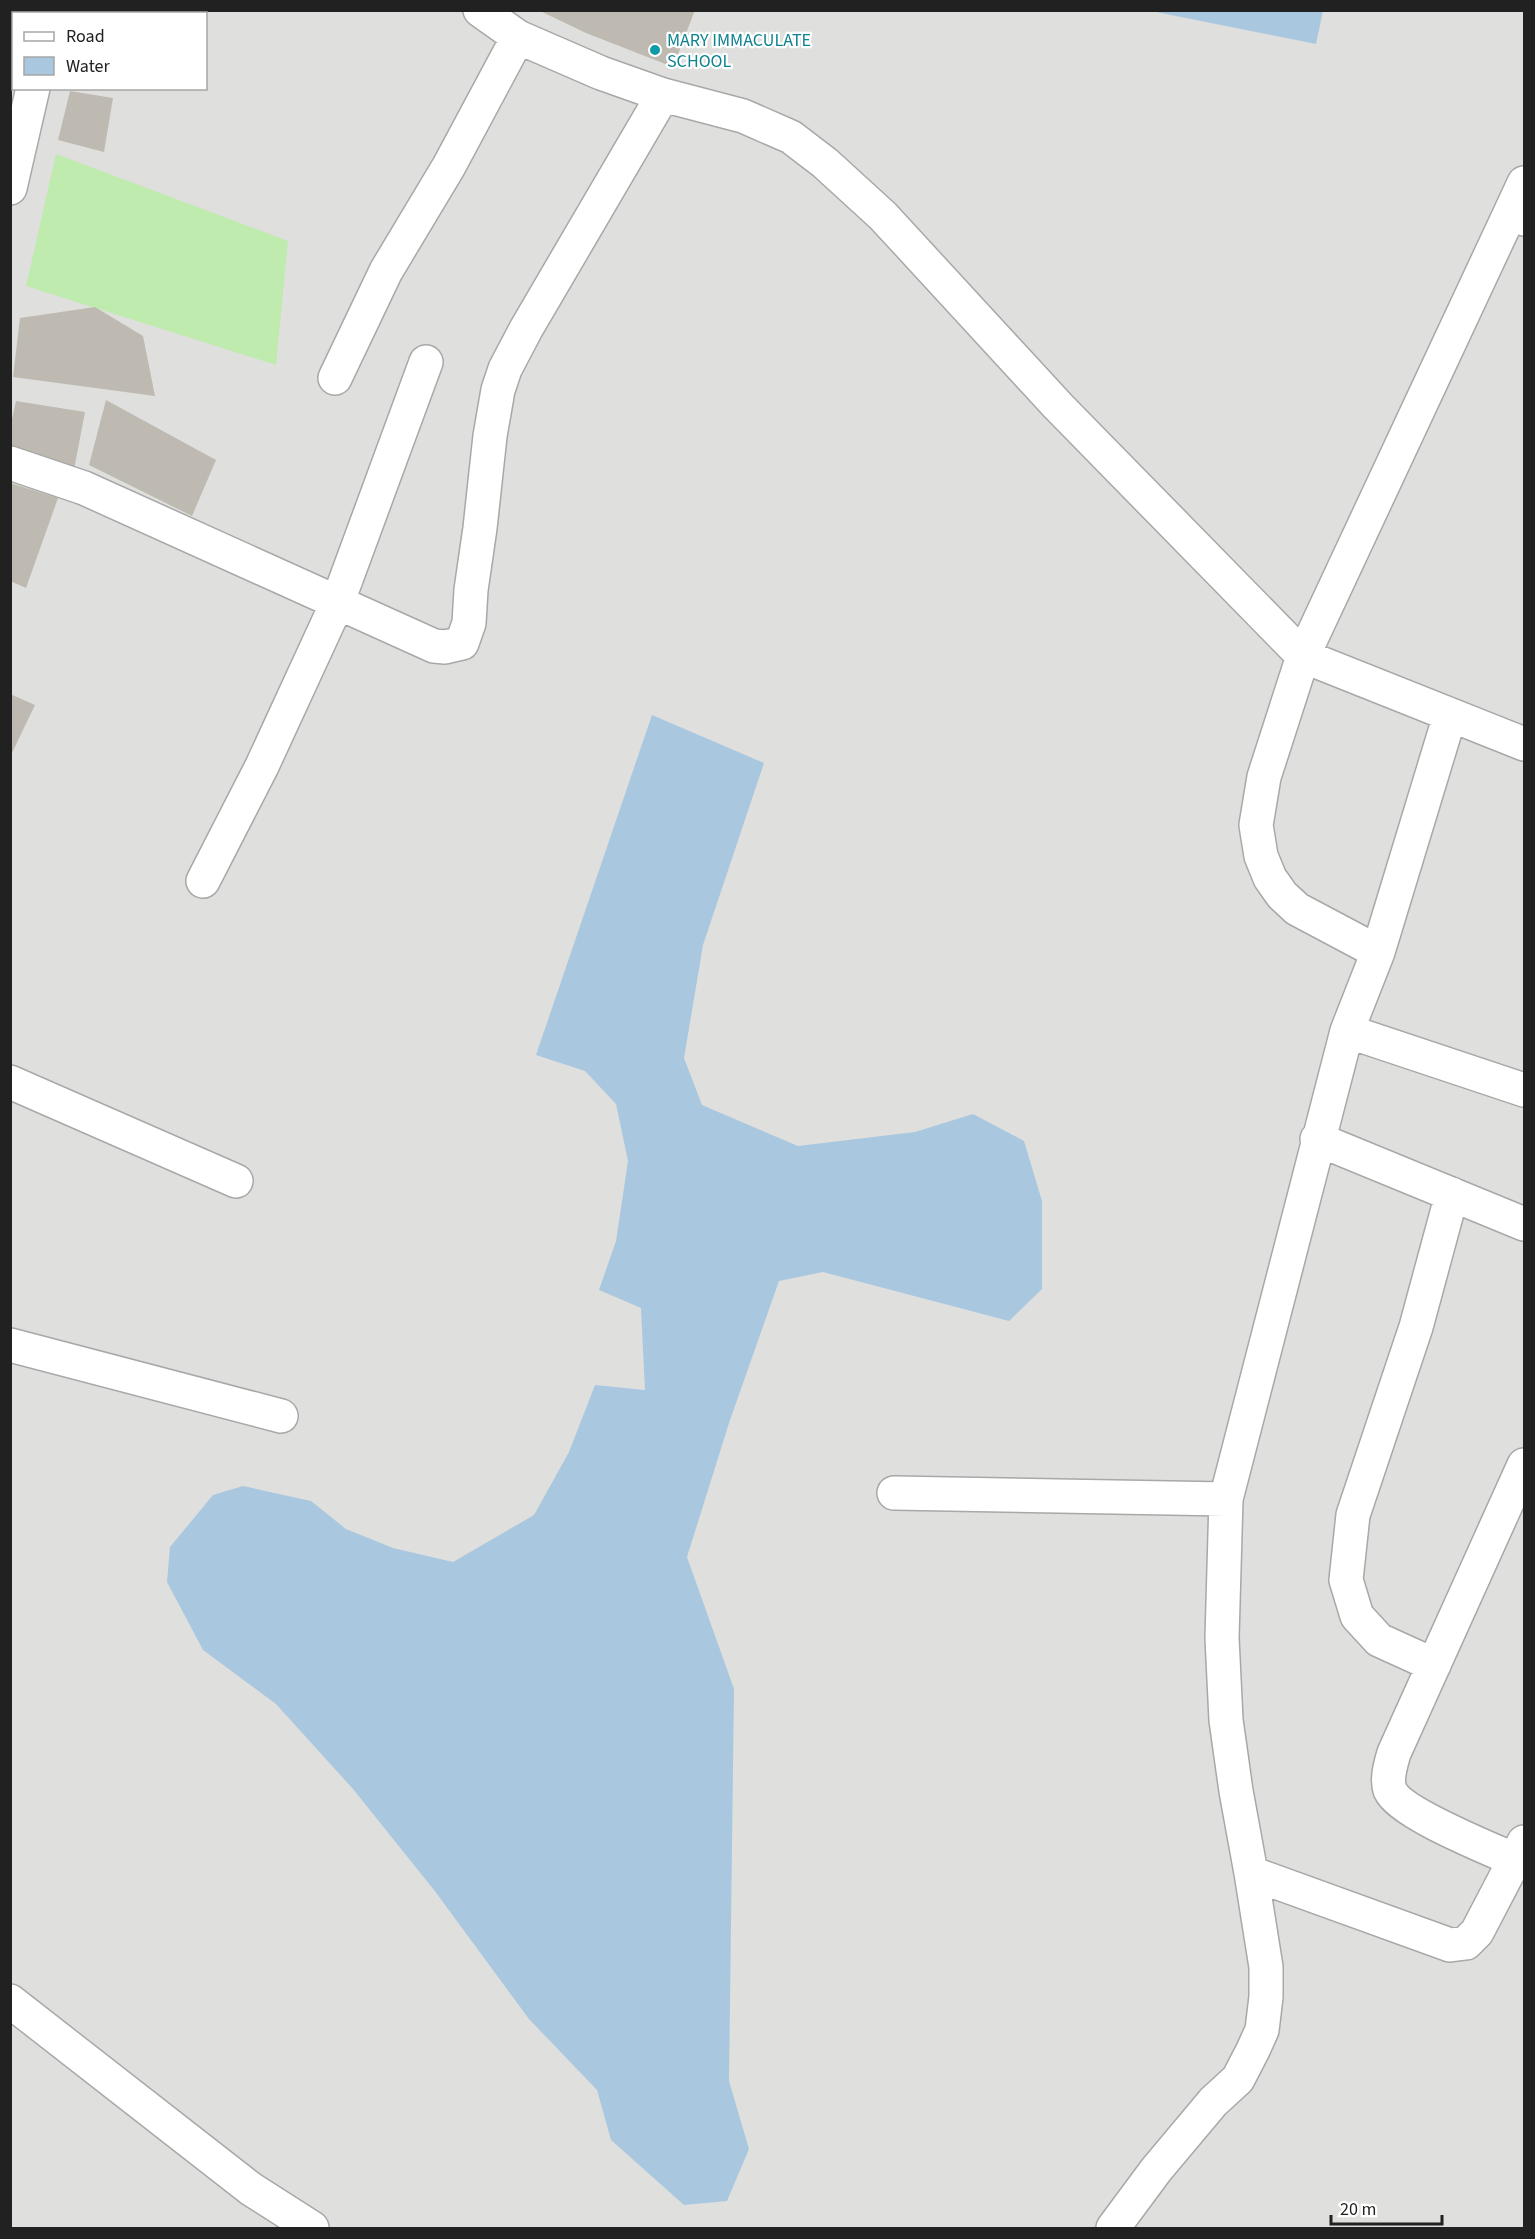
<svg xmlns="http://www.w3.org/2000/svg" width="1535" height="2239" font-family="'Source Sans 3',sans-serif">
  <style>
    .residential { fill: #dfdfde; fill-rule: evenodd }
    .grass { fill: #c0ebae }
    .water { fill: #a9c8df }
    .building { fill: #bfbab1 }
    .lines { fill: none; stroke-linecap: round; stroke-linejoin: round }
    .minor-casing { stroke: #a8a8a8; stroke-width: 36 }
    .minor { stroke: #fff; stroke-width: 33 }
    .culture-dot { fill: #0f9aa8; stroke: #fff; stroke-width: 2 }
    .labels { text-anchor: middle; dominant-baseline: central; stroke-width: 4.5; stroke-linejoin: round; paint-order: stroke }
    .culture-label { font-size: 18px; fill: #0d838f; stroke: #fff; text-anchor: start }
  </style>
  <rect width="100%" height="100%" fill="#f2f0e8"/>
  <path class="residential" d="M11,11H1524V2228H11ZM14,14H206V88H14Z"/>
  <path class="grass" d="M56,154L288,241L276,365L26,286Z"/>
  <path class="water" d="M1151,11L1323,10V11L1316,44Z
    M652,715L764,763L703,945L684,1058L702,1105L798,1146L915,1132L973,1114L1024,1141L1042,1201V1289L1009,1321L823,1272L779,1281L729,1423L687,1557L734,1689L729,2081L749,2149L727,2201L684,2205L611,2140L597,2090L529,2019L434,1890L353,1789L276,1704L203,1650L167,1582L170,1547L213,1495L243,1486L311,1501L346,1529L393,1548L453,1562L534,1515L569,1452L595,1385L645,1390L641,1308L599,1290L616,1241L628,1161L616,1104L585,1071L536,1055Z"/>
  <path class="building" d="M538,10H695L673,67L586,33Z
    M70,91L113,98L104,152L58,140Z
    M95,307L143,336L155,396L13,377L20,318Z
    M106,400L216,460L192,516L89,465Z
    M16,401L85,412L72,480L10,462V428Z
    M10,483L58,498L26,588L10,581Z
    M10,694L35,705L10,757Z"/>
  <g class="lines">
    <g class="minor-casing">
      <path id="minor" d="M480,10L518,37L601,73L663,95L743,116L791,137L825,163L883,216L1058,406L1303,656L1511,211
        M49,14L50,10
        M1524,183L1511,211L1524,219
        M10,188L33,88
        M335,378L386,271L449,166L518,37
        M10,463L84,488L434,646L445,647L462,643L469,623L471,590L480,528L490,436L498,390L505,369L526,329L663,95
        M1450,715L1378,952L1347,1031L1226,1499L1222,1638L1226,1720L1236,1791L1251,1873L1450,1945L1466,1943L1477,1932L1524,1842
        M203,881L262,766L338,601L426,362
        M1378,952L1297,909L1282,895L1270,878L1261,856L1256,825L1264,777L1303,656L1524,744
        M1347,1031L1524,1090
        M10,1082L236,1181
        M1317,1139L1524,1224
        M10,1345L281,1416
        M1524,1465L1394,1753C1391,1763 1386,1779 1390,1790C1400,1814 1498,1852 1524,1864
        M894,1493L1226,1499
        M1434,1665L1379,1640L1357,1616L1346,1580L1353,1515L1416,1327L1452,1194
        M10,2001L251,2189L312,2228
        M1113,2228L1156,2170L1213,2102L1238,2079L1253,2050L1262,2030L1266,1997V1967L1251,1873"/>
    </g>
    <use href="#minor" class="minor"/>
  </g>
  <circle class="culture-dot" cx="655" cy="50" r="6"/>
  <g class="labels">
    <g class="culture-label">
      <text x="667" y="40">MARY IMMACULATE<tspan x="667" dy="21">SCHOOL</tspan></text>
    </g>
  </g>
  <rect width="1535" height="2239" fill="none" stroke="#212121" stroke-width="24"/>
  <rect x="12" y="12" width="195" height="78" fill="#ffffff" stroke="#a6a6a6" stroke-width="1.5"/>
  <rect x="24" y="32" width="30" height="9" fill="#ffffff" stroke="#a6a6a6" stroke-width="1.5"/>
  <text x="66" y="42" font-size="18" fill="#212121">Road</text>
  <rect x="24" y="57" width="30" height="18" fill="#a9c8df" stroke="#a6a6a6" stroke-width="1.5"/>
  <text x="66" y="72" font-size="18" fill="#212121">Water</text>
  <path d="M1331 2215v9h111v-9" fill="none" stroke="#212121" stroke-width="3"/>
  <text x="1340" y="2215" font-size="18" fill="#212121" stroke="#ffffff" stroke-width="4.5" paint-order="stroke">20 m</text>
</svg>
